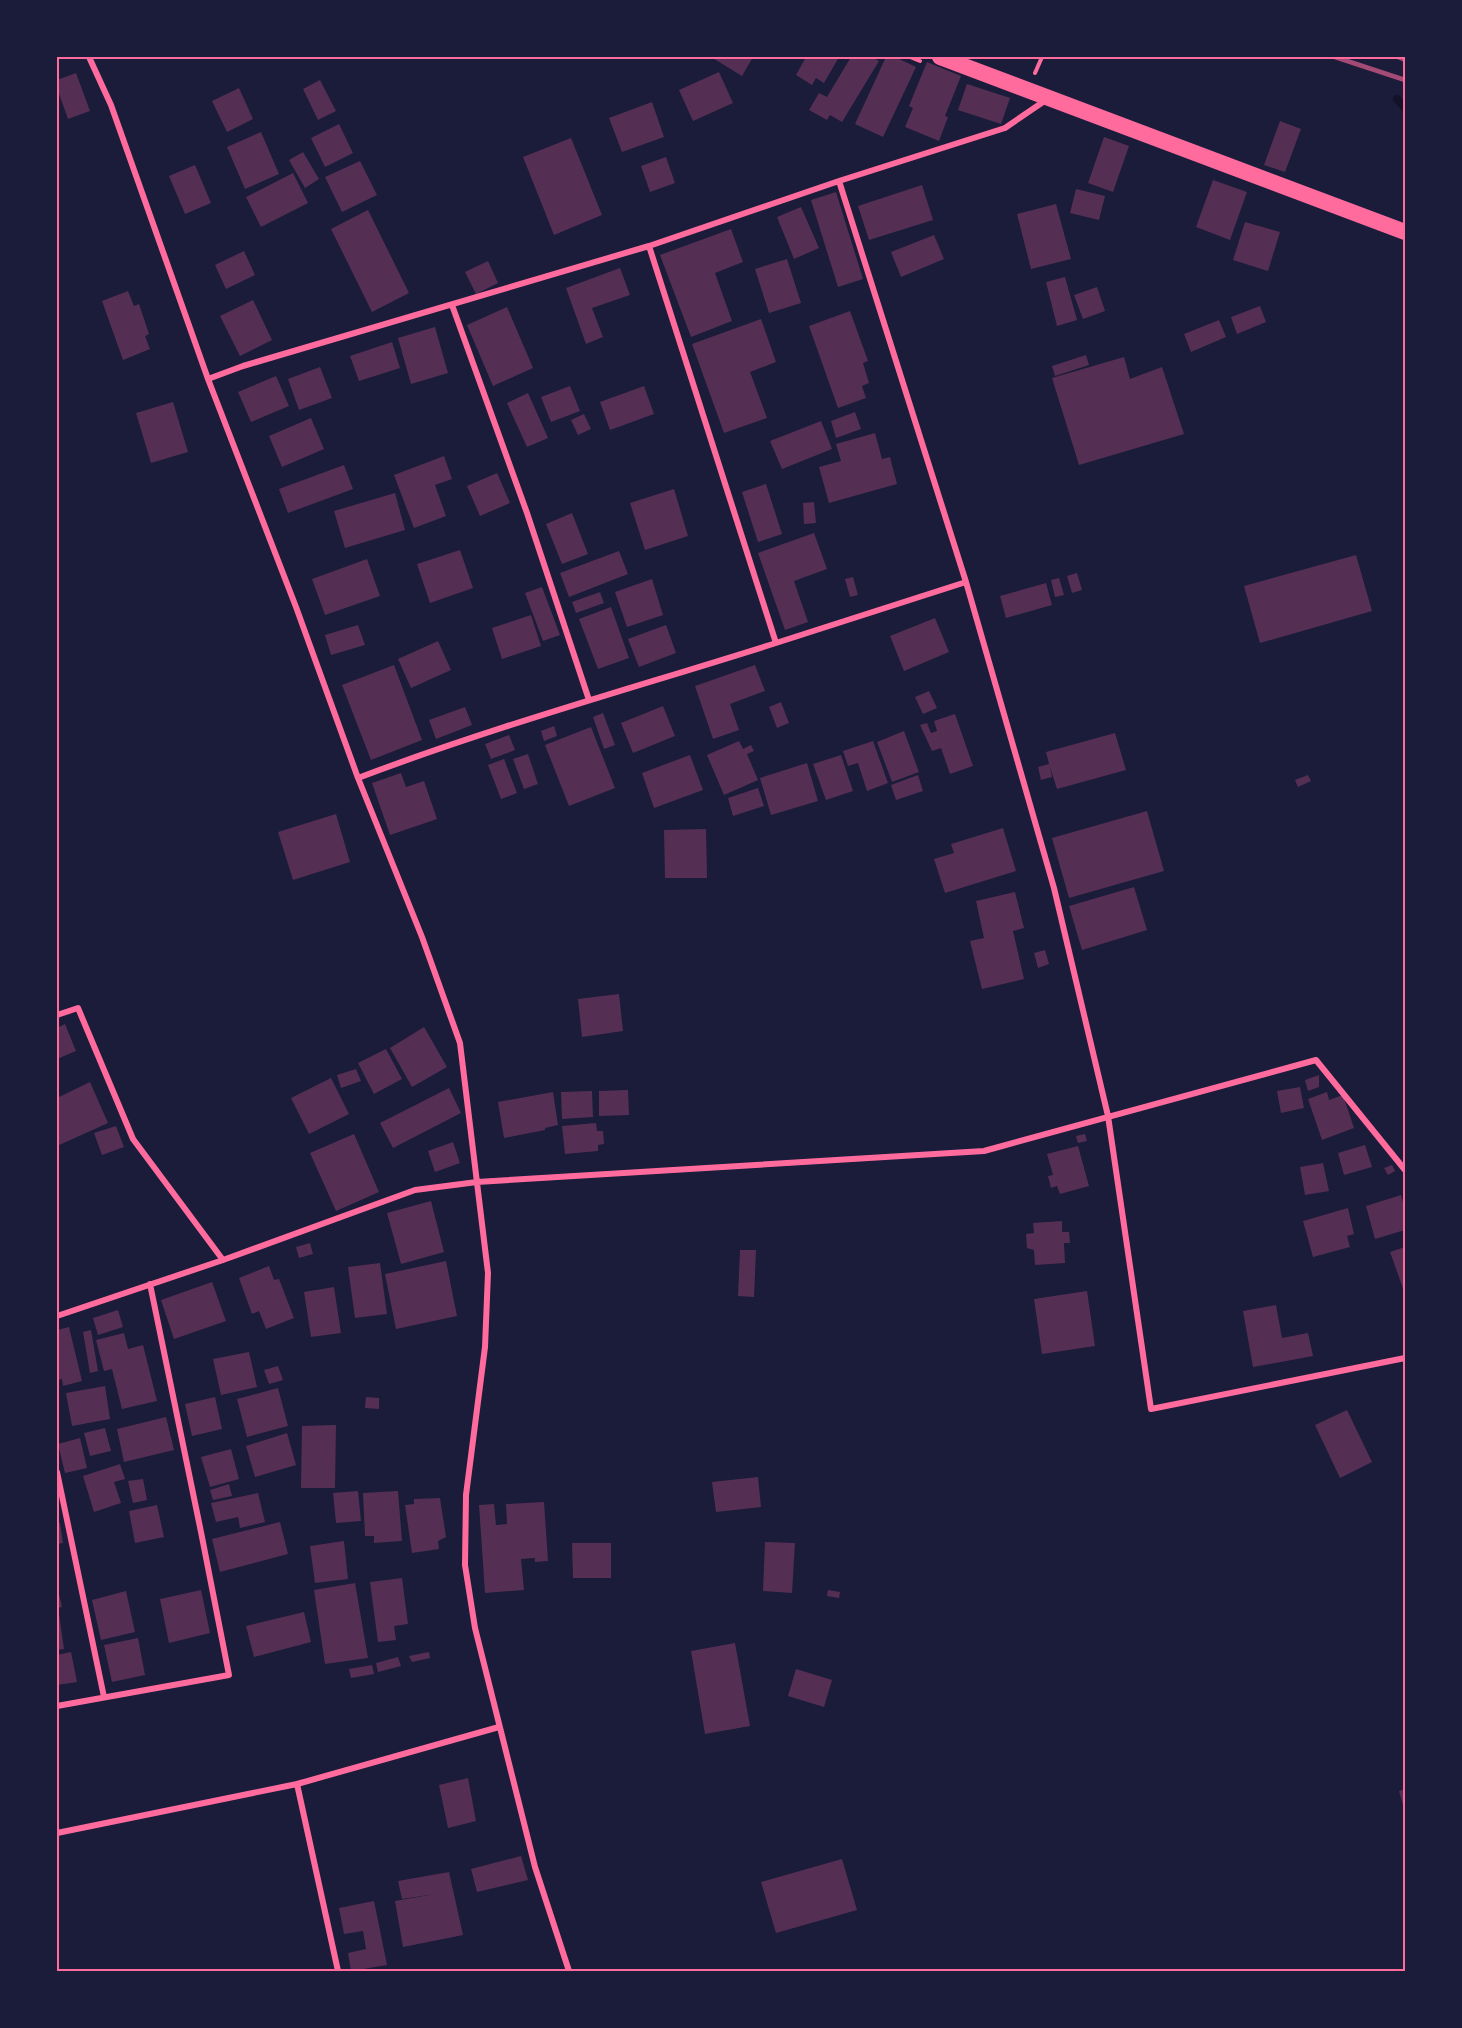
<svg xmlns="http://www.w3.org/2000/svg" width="1462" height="2028" font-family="Barlow,sans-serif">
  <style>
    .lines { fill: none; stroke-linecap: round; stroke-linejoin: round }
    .stream { stroke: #12122b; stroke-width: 8 }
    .building { fill: #542f53 }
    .path { stroke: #ff6b9d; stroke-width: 4 }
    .minor { stroke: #ff6b9d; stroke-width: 6 }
    .trunk { stroke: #ff6b9d; stroke-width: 16 }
    .rail { stroke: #a44b75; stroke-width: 4.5 }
    .neatline { fill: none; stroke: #ff6b9d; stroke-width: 2 }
  </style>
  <rect width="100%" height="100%" fill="#1b1b3a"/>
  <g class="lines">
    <path class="stream" d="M1397,99L1405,108"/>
  </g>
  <path class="building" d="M711,57H753L742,76Z
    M806,57H839L824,83L816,78L812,85L796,75Z
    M851,57H872L879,61L842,122L830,115L827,120L809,110L819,93L827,97Z
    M886,57H895L916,67L883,137L855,124Z
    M927,62L961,76L945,116L948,117L939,141L905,127L913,108L909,106Z
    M719,72L733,103L693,121L679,90Z
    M76,73L90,111L68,119L57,88V80Z
    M320,80L336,111L318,120L303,89Z
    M967,84L1010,98L1001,124L958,110Z
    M239,88L253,119L227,132L212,101Z
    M652,102L664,137L622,152L609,118Z
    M1280,121L1301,129L1285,172L1264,165Z
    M339,124L353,153L325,167L311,138Z
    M261,132L279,174L245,189L227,147Z
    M1104,137L1129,146L1113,192L1088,183Z
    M571,138L602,215L554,235L523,157Z
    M303,152L319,179L305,188L289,160Z
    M666,157L675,183L650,192L641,166Z
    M360,161L377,195L342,212L325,177Z
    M195,165L211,203L185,214L169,176Z
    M293,173L308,203L261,227L246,197Z
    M1213,180L1247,192L1230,240L1196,227Z
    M922,185L933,220L869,240L858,206Z
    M1076,189L1105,196L1099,220L1070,213Z
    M836,192L863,279L838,287L811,200Z
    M1056,204L1071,259L1031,269L1017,214Z
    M801,207L819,248L794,259L777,217Z
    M368,210L409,293L372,312L331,229Z
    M1245,222L1280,232L1268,271L1233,260Z
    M731,229L743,262L715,273L732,321L691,337L660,255Z
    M934,235L944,259L901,277L891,252Z
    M244,251L255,275L226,289L215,265Z
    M787,259L801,303L769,313L755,269Z
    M488,261L498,283L476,294L465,272Z
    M620,268L630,295L592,308L603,337L586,344L566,288Z
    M1065,277L1077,320L1057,326L1046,282Z
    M1097,287L1105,311L1083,319L1074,295Z
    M128,291L134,306L139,304L149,334L145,336L150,349L123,360L102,301Z
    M253,300L272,340L240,356L220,316Z
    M1260,306L1266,322L1237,334L1231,317Z
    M507,307L533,368L493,386L467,325Z
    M850,311L868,361L863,363L869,383L862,386L866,398L838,408L809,326Z
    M761,319L776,362L750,372L767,418L724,433L692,344Z
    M1219,320L1226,337L1191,352L1184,334Z
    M435,327L448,373L411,384L398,338Z
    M392,342L400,368L359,381L350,356Z
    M1086,355L1089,365L1055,376L1052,366Z
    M1124,357L1130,379L1162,367L1184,434L1079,465L1052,378Z
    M320,367L332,398L299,410L288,379Z
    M276,376L289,406L251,422L238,392Z
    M570,386L580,411L551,422L541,397Z
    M644,386L654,414L610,430L600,402Z
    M528,393L548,438L527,447L507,403Z
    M173,402L188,452L151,463L136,413Z
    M855,412L861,429L836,438L831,421Z
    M584,414L591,429L578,435L571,420Z
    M311,418L324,449L282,467L269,436Z
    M821,421L832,449L782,469L770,441Z
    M875,433L882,459L890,457L897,484L829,503L819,467L841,461L836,444Z
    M444,456L452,479L435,485L446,516L414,528L394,475Z
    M344,465L353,489L288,513L279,489Z
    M497,473L510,503L480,516L467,486Z
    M766,484L782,534L758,542L742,492Z
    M674,489L688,536L645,550L630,503Z
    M395,493L405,530L345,548L334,511Z
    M814,502L816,523L804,524L803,503Z
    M572,513L588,554L562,564L546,524Z
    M814,533L827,569L794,581L808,622L785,630L758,553Z
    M460,550L473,588L430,603L417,564Z
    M619,551L628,574L569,597L560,573Z
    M1356,555L1372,611L1260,643L1244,586Z
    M367,559L380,596L325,615L312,579Z
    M1077,573L1082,590L1072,593L1067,576Z
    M853,577L858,595L850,597L845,579Z
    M1059,578L1064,595L1055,597L1051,580Z
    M652,579L663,615L627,627L615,592Z
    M1046,583L1052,605L1006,618L1000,596Z
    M542,587L560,635L543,641L525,593Z
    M600,592L604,603L576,613L572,602Z
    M611,607L629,658L598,669L579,619Z
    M531,615L541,646L502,659L492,628Z
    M935,618L949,652L904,671L890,636Z
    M358,625L365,645L331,655L325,635Z
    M666,625L676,653L639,667L628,639Z
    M438,641L451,670L411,688L398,659Z
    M394,665L422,740L371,760L342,685Z
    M755,665L765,691L730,704L739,730L713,739L695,686Z
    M929,691L937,708L923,714L915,697Z
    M781,702L789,723L777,728L769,707Z
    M663,706L675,736L633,753L621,723Z
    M465,707L472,725L436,739L429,720Z
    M603,713L615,745L604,749L593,717Z
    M955,714L973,766L950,774L941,748L932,751L920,725L927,723L931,733L937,731L934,721Z
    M554,726L557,736L544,741L541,731Z
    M591,727L615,788L569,806L545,745Z
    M904,731L919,772L892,782L877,742Z
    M1115,733L1126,770L1057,789L1050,767L1052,777L1041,780L1038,767L1049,764L1046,752Z
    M509,735L515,750L491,759L485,744Z
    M739,741L743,749L751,745L754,751L747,754L758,780L724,795L707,755Z
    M873,741L888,783L867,791L858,763L848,766L843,751Z
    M528,754L538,784L524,789L513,759Z
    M690,755L703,790L654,808L642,773Z
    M841,755L853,791L826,800L813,764Z
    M504,759L517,793L501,799L488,765Z
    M807,763L818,801L771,815L760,778Z
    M401,773L406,787L424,781L437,819L390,835L372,783Z
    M918,775L923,791L896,800L891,785Z
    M1308,775L1311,781L1298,787L1295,780Z
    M758,788L764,806L733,816L728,798Z
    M1147,811L1164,871L1069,898L1052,838Z
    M336,814L350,862L293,880L278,832Z
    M1003,828L1016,871L945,893L934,859L954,853L951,844Z
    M706,829L707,878H665L664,830Z
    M1134,887L1147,930L1082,950L1069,906Z
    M1015,892L1024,928L1013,931L1024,979L982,989L970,941L984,938L976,901Z
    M1045,950L1049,964L1038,968L1034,953Z
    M619,994L623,1031L582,1037L578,999Z
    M65,1024L76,1051L57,1059V1028Z
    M424,1027L447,1067L412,1087L390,1048Z
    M386,1049L402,1079L374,1094L358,1063Z
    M356,1069L361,1081L341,1088L337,1075Z
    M1319,1075V1087L1308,1091L1305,1080Z
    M331,1078L349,1114L309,1134L291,1098Z
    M90,1082L108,1123L57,1146V1098Z
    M1300,1087L1304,1108L1281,1113L1277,1091Z
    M449,1088L461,1113L393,1148L380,1123Z
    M628,1090L629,1115L599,1116V1091Z
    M592,1091L593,1117L562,1119L561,1092Z
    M553,1092L558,1125L545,1128V1130L504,1138L498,1102Z
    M1327,1092L1329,1100L1343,1095L1354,1128L1322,1140L1308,1099Z
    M596,1123L597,1131H603L604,1144L598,1145V1151L565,1154L562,1126Z
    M116,1126L124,1147L102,1155L94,1133Z
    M354,1134L379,1192L336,1211L310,1153Z
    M1085,1134L1087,1141L1078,1143L1076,1136Z
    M453,1142L460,1163L435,1172L428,1151Z
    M1365,1145L1372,1167L1344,1175L1338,1153Z
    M1078,1146L1089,1186L1060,1194L1057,1186L1051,1188L1048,1176L1053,1175L1047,1154Z
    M1323,1163L1329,1191L1305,1195L1300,1167Z
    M1392,1165L1395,1171L1388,1175L1384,1168Z
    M1401,1195L1405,1210V1230L1375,1239L1366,1206Z
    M431,1201L444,1252L401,1264L387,1213Z
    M1348,1208L1354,1234L1347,1236L1350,1247L1313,1257L1303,1221Z
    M1062,1221V1232H1069L1070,1243H1064L1065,1263L1035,1265L1034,1250L1027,1248L1026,1234L1034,1233L1033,1223Z
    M310,1243L313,1254L299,1258L296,1247Z
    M1405,1247V1294L1390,1252Z
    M740,1250H756L754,1297L738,1296Z
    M446,1261L457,1316L396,1329L385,1274Z
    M380,1263L387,1314L355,1318L348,1267Z
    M269,1266L274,1280L279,1279L294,1318L266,1329L259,1311L252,1314L239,1278Z
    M212,1282L226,1321L174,1339L161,1300Z
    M334,1287L341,1333L311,1337L304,1292Z
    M1087,1291L1095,1346L1042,1354L1034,1299Z
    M1276,1305L1282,1338L1308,1333L1313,1356L1253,1367L1243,1311Z
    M118,1310L123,1327L98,1335L93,1318Z
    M69,1327L82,1381L63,1386L62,1379L57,1380V1330Z
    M91,1330L98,1371L90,1373L83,1332Z
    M124,1333L128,1349L143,1345L157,1401L122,1409L112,1369L104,1371L96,1340Z
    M249,1352L257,1387L221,1395L213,1359Z
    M278,1366L283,1380L269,1384L264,1370Z
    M105,1386L110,1419L72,1426L66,1393Z
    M278,1388L288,1426L247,1437L237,1399Z
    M215,1397L222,1429L192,1436L185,1404Z
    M366,1397L379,1398V1409L365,1408Z
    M1347,1410L1372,1462L1340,1478L1315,1425Z
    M166,1417L174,1450L124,1462L117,1429Z
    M336,1425L335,1488H301L302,1426Z
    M105,1428L111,1451L90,1456L84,1433Z
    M287,1433L296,1465L255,1477L246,1446Z
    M80,1438L87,1468L65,1473L58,1444Z
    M231,1449L239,1479L210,1487L201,1457Z
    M120,1464L125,1479L114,1482L121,1503L94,1512L83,1476Z
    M758,1477L761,1507L716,1512L712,1482Z
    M143,1479L147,1500L133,1503L128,1481Z
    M229,1484L232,1496L213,1500L210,1490Z
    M358,1491L361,1521L336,1523L333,1493Z
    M398,1491L402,1541L374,1543V1536H365L363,1493Z
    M258,1493L265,1522L240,1528L238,1517L216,1522L211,1503Z
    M440,1498L446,1537L438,1541L439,1549L412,1553L405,1505L414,1504V1499Z
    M544,1502L548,1561L535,1562V1558L521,1559L524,1590L485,1593L479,1505L494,1504L496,1525L507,1524L506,1504Z
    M157,1505L164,1537L135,1543L129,1511Z
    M280,1522L288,1554L220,1572L212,1539Z
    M57,1523H60L63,1543L57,1544Z
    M344,1541L348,1579L315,1583L310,1546Z
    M765,1542L795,1543L792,1593L763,1591Z
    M572,1543H611V1578H573Z
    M402,1578L408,1624L394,1626L396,1640L378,1642L370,1582Z
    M355,1583L368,1658L325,1664L314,1590Z
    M57,1586L62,1607L57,1608Z
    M201,1590L210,1633L169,1643L160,1599Z
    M828,1590L840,1592L839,1598L827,1596Z
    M126,1591L135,1632L101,1640L92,1600Z
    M304,1612L311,1642L254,1657L246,1626Z
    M57,1614H59L64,1649L57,1650Z
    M138,1638L145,1675L112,1682L104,1645Z
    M735,1643L750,1726L705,1734L691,1651Z
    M71,1652L77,1682L57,1685V1655Z
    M429,1652L430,1658L412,1662L409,1656Z
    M398,1657L401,1666L378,1672L376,1663Z
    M372,1665L374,1674L351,1678L349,1669Z
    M796,1669L832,1680L824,1707L788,1696Z
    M468,1778L476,1821L448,1828L439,1785Z
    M1405,1789V1804L1403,1805L1399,1791Z
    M521,1856L528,1880L477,1892L471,1869Z
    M842,1859L857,1910L776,1933L761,1882Z
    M449,1872L463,1935L403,1947L395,1901L435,1894L402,1899L398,1881Z
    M374,1901L387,1965L351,1971L348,1953L366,1949L363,1931L344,1934L339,1908Z"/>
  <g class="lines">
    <path class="path" d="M910,57L920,61
      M1035,73L1042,57"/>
    <path class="minor" d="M89,57L111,105L208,379L296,607L358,778L422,937L460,1043L488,1273L485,1347L466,1495L465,1565L475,1628L535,1867L569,1971
      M839,181L966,582L1054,888L1108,1116L1151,1409L1405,1358
      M649,246L776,643
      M452,305L527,513L589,700
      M208,379L243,366L649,246L839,181L1005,128L1046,100
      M358,778C495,726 637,687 776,643C840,623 903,602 966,582
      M57,1015L78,1008L133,1139L223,1260
      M57,1316L223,1260L415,1190L477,1182L984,1151L1316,1060L1405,1170
      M57,1472L104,1697
      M57,1706L229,1675L201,1532L150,1284
      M297,1784L338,1971
      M57,1833L297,1784L499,1727"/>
    <path class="trunk" d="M940,57L1405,232"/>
    <path class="rail" d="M1335,57L1405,80
      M1398,57L1405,60"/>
  </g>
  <rect width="1462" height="2028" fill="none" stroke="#1b1b3a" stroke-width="117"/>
  <rect x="58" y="58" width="1346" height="1912" class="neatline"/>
</svg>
